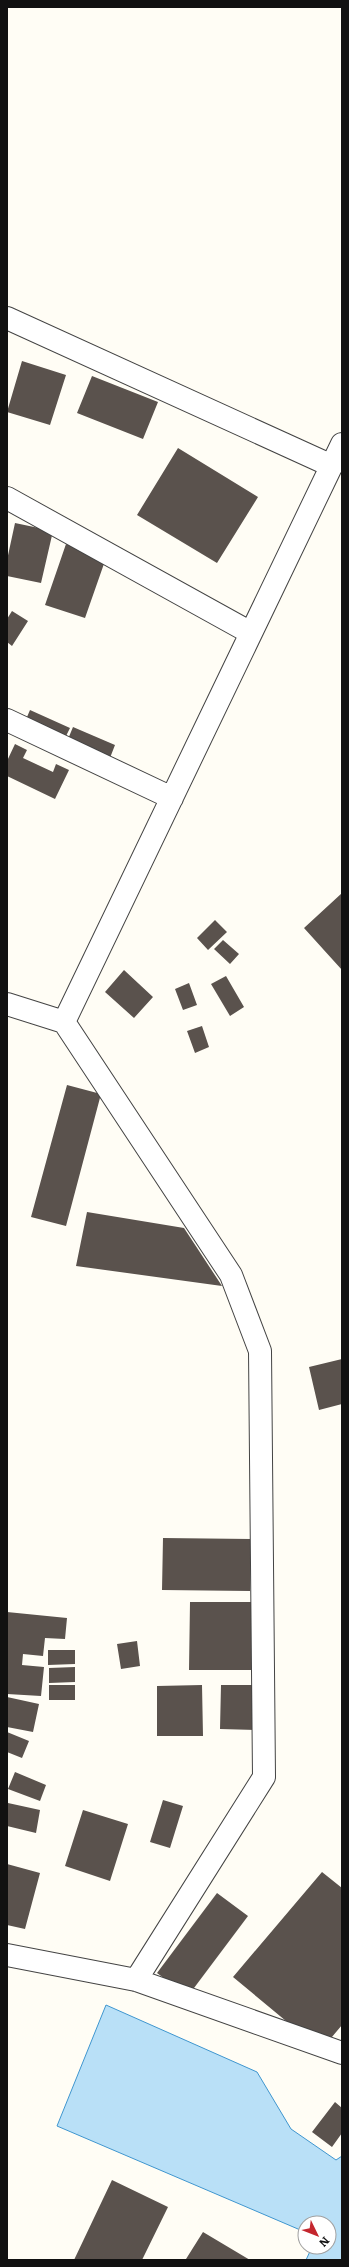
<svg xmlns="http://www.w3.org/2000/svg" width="349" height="2267" font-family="Literata,serif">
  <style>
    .water { fill: #b9e0f7; stroke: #3f96cf }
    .building { fill: #5a524d }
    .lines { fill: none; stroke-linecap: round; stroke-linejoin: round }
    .minor-casing { stroke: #444; stroke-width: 24 }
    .minor { stroke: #fff; stroke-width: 22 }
  </style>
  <rect width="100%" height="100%" fill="#fffdf5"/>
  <path class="water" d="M106,2005L257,2072L291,2129L336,2160L342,2156V2260H306L312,2247H329V2223H305V2232L57,2126Z"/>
  <path class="building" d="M22,361L66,375L50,425L7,412Z
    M92,376L158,402L143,439L77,413Z
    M178,448L258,497L217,563L137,515Z
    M15,523L53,531L41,583L7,576V560Z
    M66,544L106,558L85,618L45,605Z
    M12,611L28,621L12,646L7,642V619Z
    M30,710L70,728L63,742L24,724Z
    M73,727L115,745L108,763L66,744Z
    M15,744L27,750L23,758L53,772L56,764L69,770L55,799L7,776V761Z
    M342,893V970L304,928Z
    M215,920L227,932L208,950L197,938Z
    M223,940L239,954L230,964L214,949Z
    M124,970L153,997L134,1018L105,992Z
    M226,976L244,1007L230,1016L211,984Z
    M189,983L197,1005L183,1010L175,989Z
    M202,1026L209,1047L195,1053L187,1031Z
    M67,1085L101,1094L66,1226L31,1217Z
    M87,1212L184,1228L222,1286L76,1266Z
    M342,1359V1404L319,1410L309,1367Z
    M163,1538L251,1539L250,1591L162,1590Z
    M190,1602H254V1670H189Z
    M7,1612L67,1618L65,1639L45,1638L43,1656L23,1654L22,1665L44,1667L41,1696L7,1694Z
    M137,1641L140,1666L121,1669L117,1644Z
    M48,1650H75V1664L48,1665Z
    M75,1667V1682L49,1683V1668Z
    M49,1685H75V1700H49Z
    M202,1685L203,1736H157V1686Z
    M221,1685H258L257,1730L220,1729Z
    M7,1697L39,1704L33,1732L7,1727Z
    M7,1732L29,1741L22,1758L7,1752Z
    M15,1772L46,1785L40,1801L8,1789Z
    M163,1800L183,1806L170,1848L150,1842Z
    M8,1803L40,1810L36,1833L7,1826Z
    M83,1810L128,1824L110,1881L65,1866Z
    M7,1864L40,1873L25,1929L7,1925Z
    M322,1872L342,1888V2025L321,2050L233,1977Z
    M217,1893L248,1916L188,1996L157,1973Z
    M335,2102L342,2108V2133L332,2147L312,2132Z
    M112,2180L168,2207L142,2260H74Z
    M203,2232L250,2260L186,2259Z"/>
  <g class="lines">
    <g class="minor-casing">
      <path id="minor" d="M7,318L332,466
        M7,498L251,633
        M7,720L172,798
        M7,1004L64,1022
        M7,1955L136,1980L342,2053
        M136,1980L264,1777L260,1351L231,1275L64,1022L342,444"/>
    </g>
    <use href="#minor" class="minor"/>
  </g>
  <rect width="349" height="2267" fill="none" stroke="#111111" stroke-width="16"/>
  <g transform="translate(317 2235) rotate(133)"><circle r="19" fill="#ffffff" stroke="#a0a0a0"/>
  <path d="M0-3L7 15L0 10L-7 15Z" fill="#c4262e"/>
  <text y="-6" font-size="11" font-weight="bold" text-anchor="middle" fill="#111111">N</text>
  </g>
</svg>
